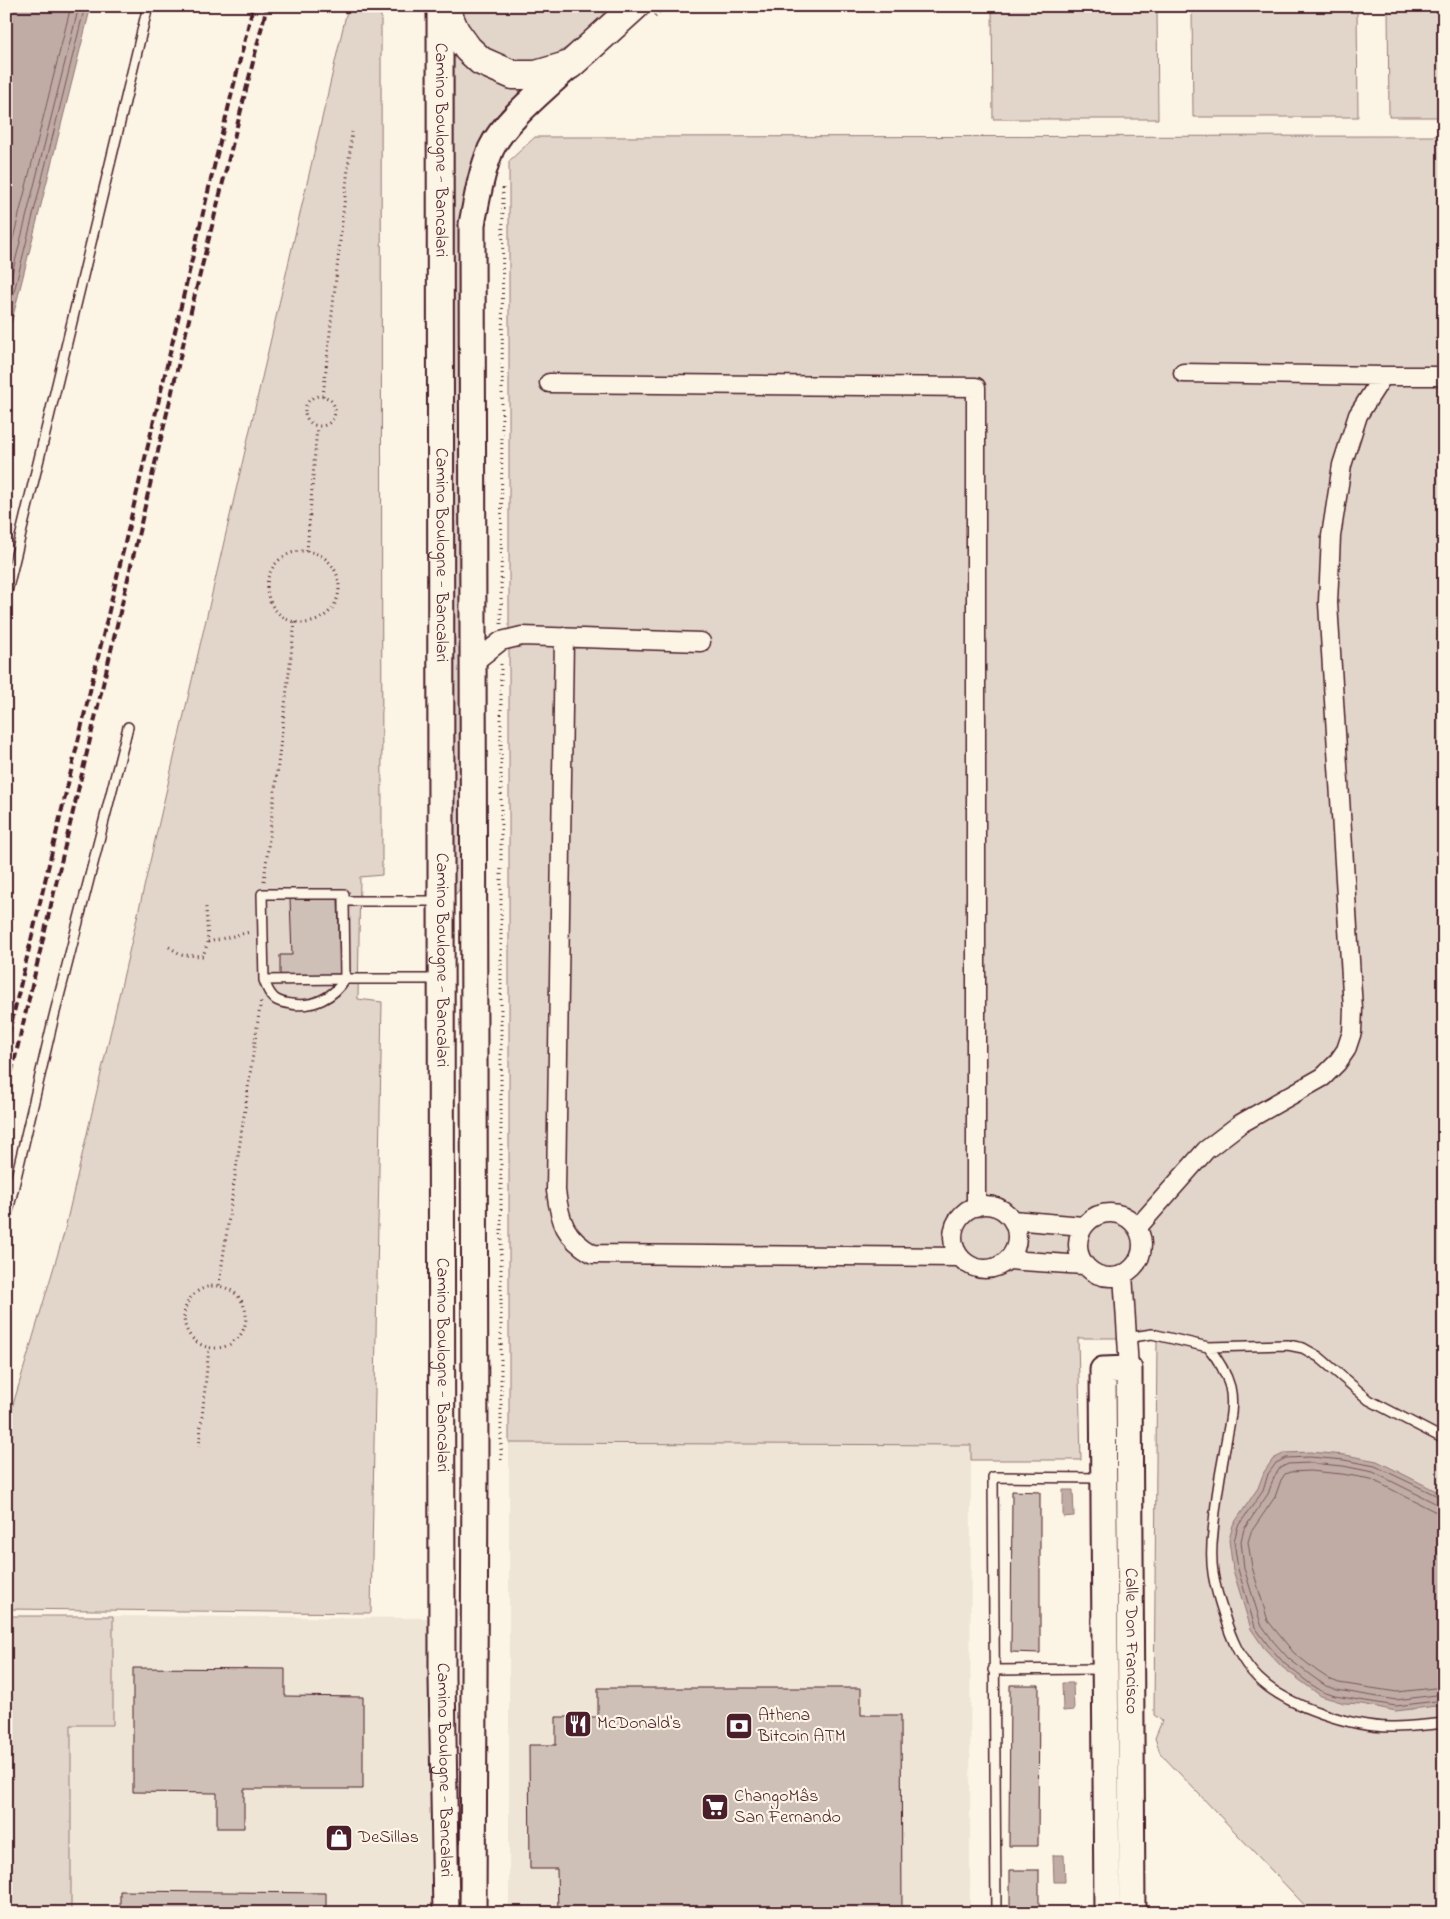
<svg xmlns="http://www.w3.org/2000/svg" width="1450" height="1919" font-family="'Indie Flower',sans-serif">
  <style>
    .built { fill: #eee5d7 }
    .green { fill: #e2d5ca; stroke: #967a7a }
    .water { fill: #c0aca5; stroke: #917474 }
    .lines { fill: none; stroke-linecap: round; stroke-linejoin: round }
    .shore { stroke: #79575c; stroke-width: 1 }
    .building { fill: #cfc0b7; stroke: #4a1f2b }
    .lane-casing { stroke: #4a1f2b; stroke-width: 12 }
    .street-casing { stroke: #4a1f2b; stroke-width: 21 }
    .secondary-casing { stroke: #4a1f2b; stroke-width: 29 }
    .primary-casing { stroke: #4a1f2b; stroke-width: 31 }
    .path { stroke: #4a1f2b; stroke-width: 3; stroke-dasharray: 1 4; stroke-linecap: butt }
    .lane { stroke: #fcf5e5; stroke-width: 9 }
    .street { stroke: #fcf5e5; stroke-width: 18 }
    .secondary { stroke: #fcf5e5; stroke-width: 25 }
    .primary { stroke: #fcf5e5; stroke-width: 28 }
    .rail { stroke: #4a1f2b; stroke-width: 4; stroke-dasharray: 8 4; stroke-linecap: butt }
    .labels { text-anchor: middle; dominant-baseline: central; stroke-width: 4.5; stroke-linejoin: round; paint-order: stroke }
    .street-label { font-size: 18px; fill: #4a1f2b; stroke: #fcf5e5 }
    .poi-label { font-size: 18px; fill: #4a1f2b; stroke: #fcf5e5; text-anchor: start }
  </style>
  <rect width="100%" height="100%" fill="#fcf5e5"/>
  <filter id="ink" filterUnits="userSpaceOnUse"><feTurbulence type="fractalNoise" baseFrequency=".02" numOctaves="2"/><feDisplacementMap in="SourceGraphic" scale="10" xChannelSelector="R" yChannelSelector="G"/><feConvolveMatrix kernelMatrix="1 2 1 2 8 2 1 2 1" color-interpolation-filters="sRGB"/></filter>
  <g filter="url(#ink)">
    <path class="built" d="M509,1443L971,1445L970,1913H509Z
      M113,1616L434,1618L433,1913H71V1725H113Z"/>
    <path class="green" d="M348,6H381L382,875L360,877L358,999L382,1002L371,1613L6,1609V1428L64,1233Z
      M460,6H615C586,31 552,72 509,62C501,60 492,52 485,48C473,40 460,21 460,6Z
      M992,6H1157L1158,119H993Z
      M1192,6H1357L1358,117H1193Z
      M1388,6H1444V117H1389Z
      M447,47L521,88L516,97L502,109L487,132L473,163L467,187L461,274L464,791L460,807V884L459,890L456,894L452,893Z
      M1444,136V1913H1312L1160,1753L1155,1738L1162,1721L1154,1715L1157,1338H1078L1081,1460H971V1445L509,1443V161L535,137Z
      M6,1616H113V1725H71V1913H6Z"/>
    <path class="water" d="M6,6H91L6,344Z
      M1310,1452L1345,1455L1377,1461L1444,1495V1705L1396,1711L1362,1704L1344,1703L1321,1696L1282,1667L1264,1648L1251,1629L1233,1570L1229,1540L1233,1525L1258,1488L1264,1472L1273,1459L1285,1453Z
      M1063,1490H1073L1074,1516L1063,1517Z
      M1062,1683H1073L1074,1710L1063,1711Z
      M1053,1855H1064L1065,1882H1054Z"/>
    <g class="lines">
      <path class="shore" d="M6,267L71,6
        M6,298L79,6
        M6,324L85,6
        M1444,1499L1375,1466L1344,1460L1310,1457L1286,1458L1276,1463L1268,1474L1263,1491L1238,1526L1234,1541L1238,1569L1255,1627L1268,1645L1285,1664L1309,1683L1323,1692L1335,1696L1396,1706L1444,1700
        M1444,1505L1437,1504L1373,1472L1343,1466L1310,1463L1288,1464L1280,1468L1274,1477L1268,1494L1244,1529L1241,1541L1244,1568L1261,1624L1273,1641L1289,1659L1313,1677L1326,1686L1337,1690L1396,1700L1444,1694
        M1444,1513L1434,1511L1371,1479L1342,1474L1310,1471L1290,1472L1285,1474L1281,1480L1275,1497L1251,1532L1248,1542L1252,1567L1268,1621L1294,1653L1317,1671L1329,1679L1339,1683L1397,1692L1444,1687"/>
    </g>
    <path class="building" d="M338,898L340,974L280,976V955H292L290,899Z
      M1012,1491L1040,1492V1653L1011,1652Z
      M133,1668L285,1669V1696L363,1697V1789H244V1828H217V1793L133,1792Z
      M1010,1685H1039L1038,1846H1009Z
      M598,1688H861V1715H901L902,1913H558L557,1869H530L529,1745H556V1717H598Z
      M1010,1870H1039V1913H1010Z
      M120,1891L326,1893V1913H120Z"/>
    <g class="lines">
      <g class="lane-casing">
        <path id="lane" d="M6,596L148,6
          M344,901V894H262L264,980L345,979L344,901H439
          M264,980C266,986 268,992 273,997C277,1002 285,1003 291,1004C313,1008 334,997 345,979H439
          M6,1220L54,1016L128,727
          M1126,1338L1152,1334L1208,1347L1288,1345L1303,1348L1319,1357L1369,1400L1444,1439
          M1208,1347C1217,1358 1226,1372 1230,1387C1235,1409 1227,1432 1224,1454C1219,1480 1215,1507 1213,1533C1209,1565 1214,1585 1224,1615C1231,1638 1240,1660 1258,1678C1286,1706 1352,1727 1391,1727C1408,1727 1426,1725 1444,1723
          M993,1670L1103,1669
          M996,1913L993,1477L1102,1478"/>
      </g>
      <g class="street-casing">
        <path id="street" d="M1183,373L1383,376
          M549,383L976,387V1207
          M564,637L556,1191C560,1222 565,1238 593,1254L960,1257
          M473,663L501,641L522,636L701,642
          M953 1237a32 32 0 1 1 64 0a32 32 0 1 1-64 0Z
          M1078 1245a32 32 0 1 1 64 0a32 32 0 1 1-64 0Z
          M1013,1220L1083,1226
          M1137,1228L1206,1150L1240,1124L1323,1077L1337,1063L1346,1050L1352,1032L1353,1009L1328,603L1331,536L1342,465L1358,415L1383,376H1444
          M1008,1260L1084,1265
          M1123,1274L1129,1369"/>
      </g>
      <g class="secondary-casing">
        <g id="secondary">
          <path id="s1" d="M440,6L442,1678L446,1913"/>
          <path d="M473,1913L475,1461L472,224C477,199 481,173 491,149C504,121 547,87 570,65"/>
          <path id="s2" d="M1107,1913L1103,1370L1129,1369L1132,1913"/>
        </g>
      </g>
      <g class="primary-casing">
        <path id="primary" d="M444,6L455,31L468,49L481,61L513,75H536L570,65L635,6"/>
      </g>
      <path class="path" d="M655,16L666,6
        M305 411a15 15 0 1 1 30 0a15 15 0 1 1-30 0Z
        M323,396L352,132
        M307,551L317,427
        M267 587a36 36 0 1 1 72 0a36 36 0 1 1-72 0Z
        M501,624L503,186
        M264,881L295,622
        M208,942L250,932
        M169,947L182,955L203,956L208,942L206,907
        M219,1285L261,1000
        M184 1317a31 31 0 1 1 62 0a31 31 0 1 1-62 0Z
        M199,1447L209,1348
        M501,1460V663"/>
      <use href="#lane" class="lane"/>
      <use href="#street" class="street"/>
      <use href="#secondary" class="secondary"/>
      <use href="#primary" class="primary"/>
      <path class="rail" d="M6,1046L212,175L253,6
        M6,1096L195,294L267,6"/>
    </g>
  </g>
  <defs>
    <g id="restaurant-square" transform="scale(1.4375)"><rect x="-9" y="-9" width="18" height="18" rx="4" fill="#4a1f2b" stroke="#fcf5e5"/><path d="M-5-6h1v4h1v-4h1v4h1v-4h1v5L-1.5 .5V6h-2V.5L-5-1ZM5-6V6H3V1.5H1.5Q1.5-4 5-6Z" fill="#fff"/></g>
    <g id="bank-square" transform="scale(1.4375)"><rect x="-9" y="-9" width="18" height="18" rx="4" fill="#4a1f2b" stroke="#fcf5e5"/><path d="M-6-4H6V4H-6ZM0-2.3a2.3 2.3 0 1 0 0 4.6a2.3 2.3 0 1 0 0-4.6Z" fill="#fff"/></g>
    <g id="supermarket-square" transform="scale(1.4375)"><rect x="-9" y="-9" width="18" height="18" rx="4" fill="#4a1f2b" stroke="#fcf5e5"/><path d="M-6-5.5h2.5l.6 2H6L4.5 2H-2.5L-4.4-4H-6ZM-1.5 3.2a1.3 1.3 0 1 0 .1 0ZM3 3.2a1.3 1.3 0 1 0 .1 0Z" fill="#fff"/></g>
    <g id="shop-square" transform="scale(1.4375)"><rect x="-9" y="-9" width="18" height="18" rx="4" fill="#4a1f2b" stroke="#fcf5e5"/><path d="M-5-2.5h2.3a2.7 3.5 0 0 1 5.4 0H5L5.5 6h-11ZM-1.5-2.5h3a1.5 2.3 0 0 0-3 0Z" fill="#fff"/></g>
  </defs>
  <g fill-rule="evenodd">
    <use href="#restaurant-square" x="578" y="1724"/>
    <use href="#bank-square" x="739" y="1726"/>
    <use href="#supermarket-square" x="715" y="1807"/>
    <use href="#shop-square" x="339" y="1838"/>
  </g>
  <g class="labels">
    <g class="street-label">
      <text stroke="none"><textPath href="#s1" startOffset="144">Camino Boulogne - Bancalari</textPath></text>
      <text stroke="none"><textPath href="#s1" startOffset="549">Camino Boulogne - Bancalari</textPath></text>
      <text stroke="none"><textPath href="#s1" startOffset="954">Camino Boulogne - Bancalari</textPath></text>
      <text stroke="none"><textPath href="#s1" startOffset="1359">Camino Boulogne - Bancalari</textPath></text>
      <text stroke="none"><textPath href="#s2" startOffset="841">Calle Don Francisco</textPath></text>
      <text stroke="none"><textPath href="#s1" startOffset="1764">Camino Boulogne - Bancalari</textPath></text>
    </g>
    <g class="poi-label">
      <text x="758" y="1716">Athena<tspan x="758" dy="21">Bitcoin ATM</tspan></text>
      <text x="597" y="1724">McDonald's</text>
      <text x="734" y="1797">ChangoMâs<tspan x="734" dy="21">San Fernando</tspan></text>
      <text x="358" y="1838">DeSillas</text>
    </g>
  </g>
  <rect width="1450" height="1919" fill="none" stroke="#fcf5e5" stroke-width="25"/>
  <rect x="12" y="12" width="1425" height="1894" fill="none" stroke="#4a1f2b" stroke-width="2" filter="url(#ink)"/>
</svg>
